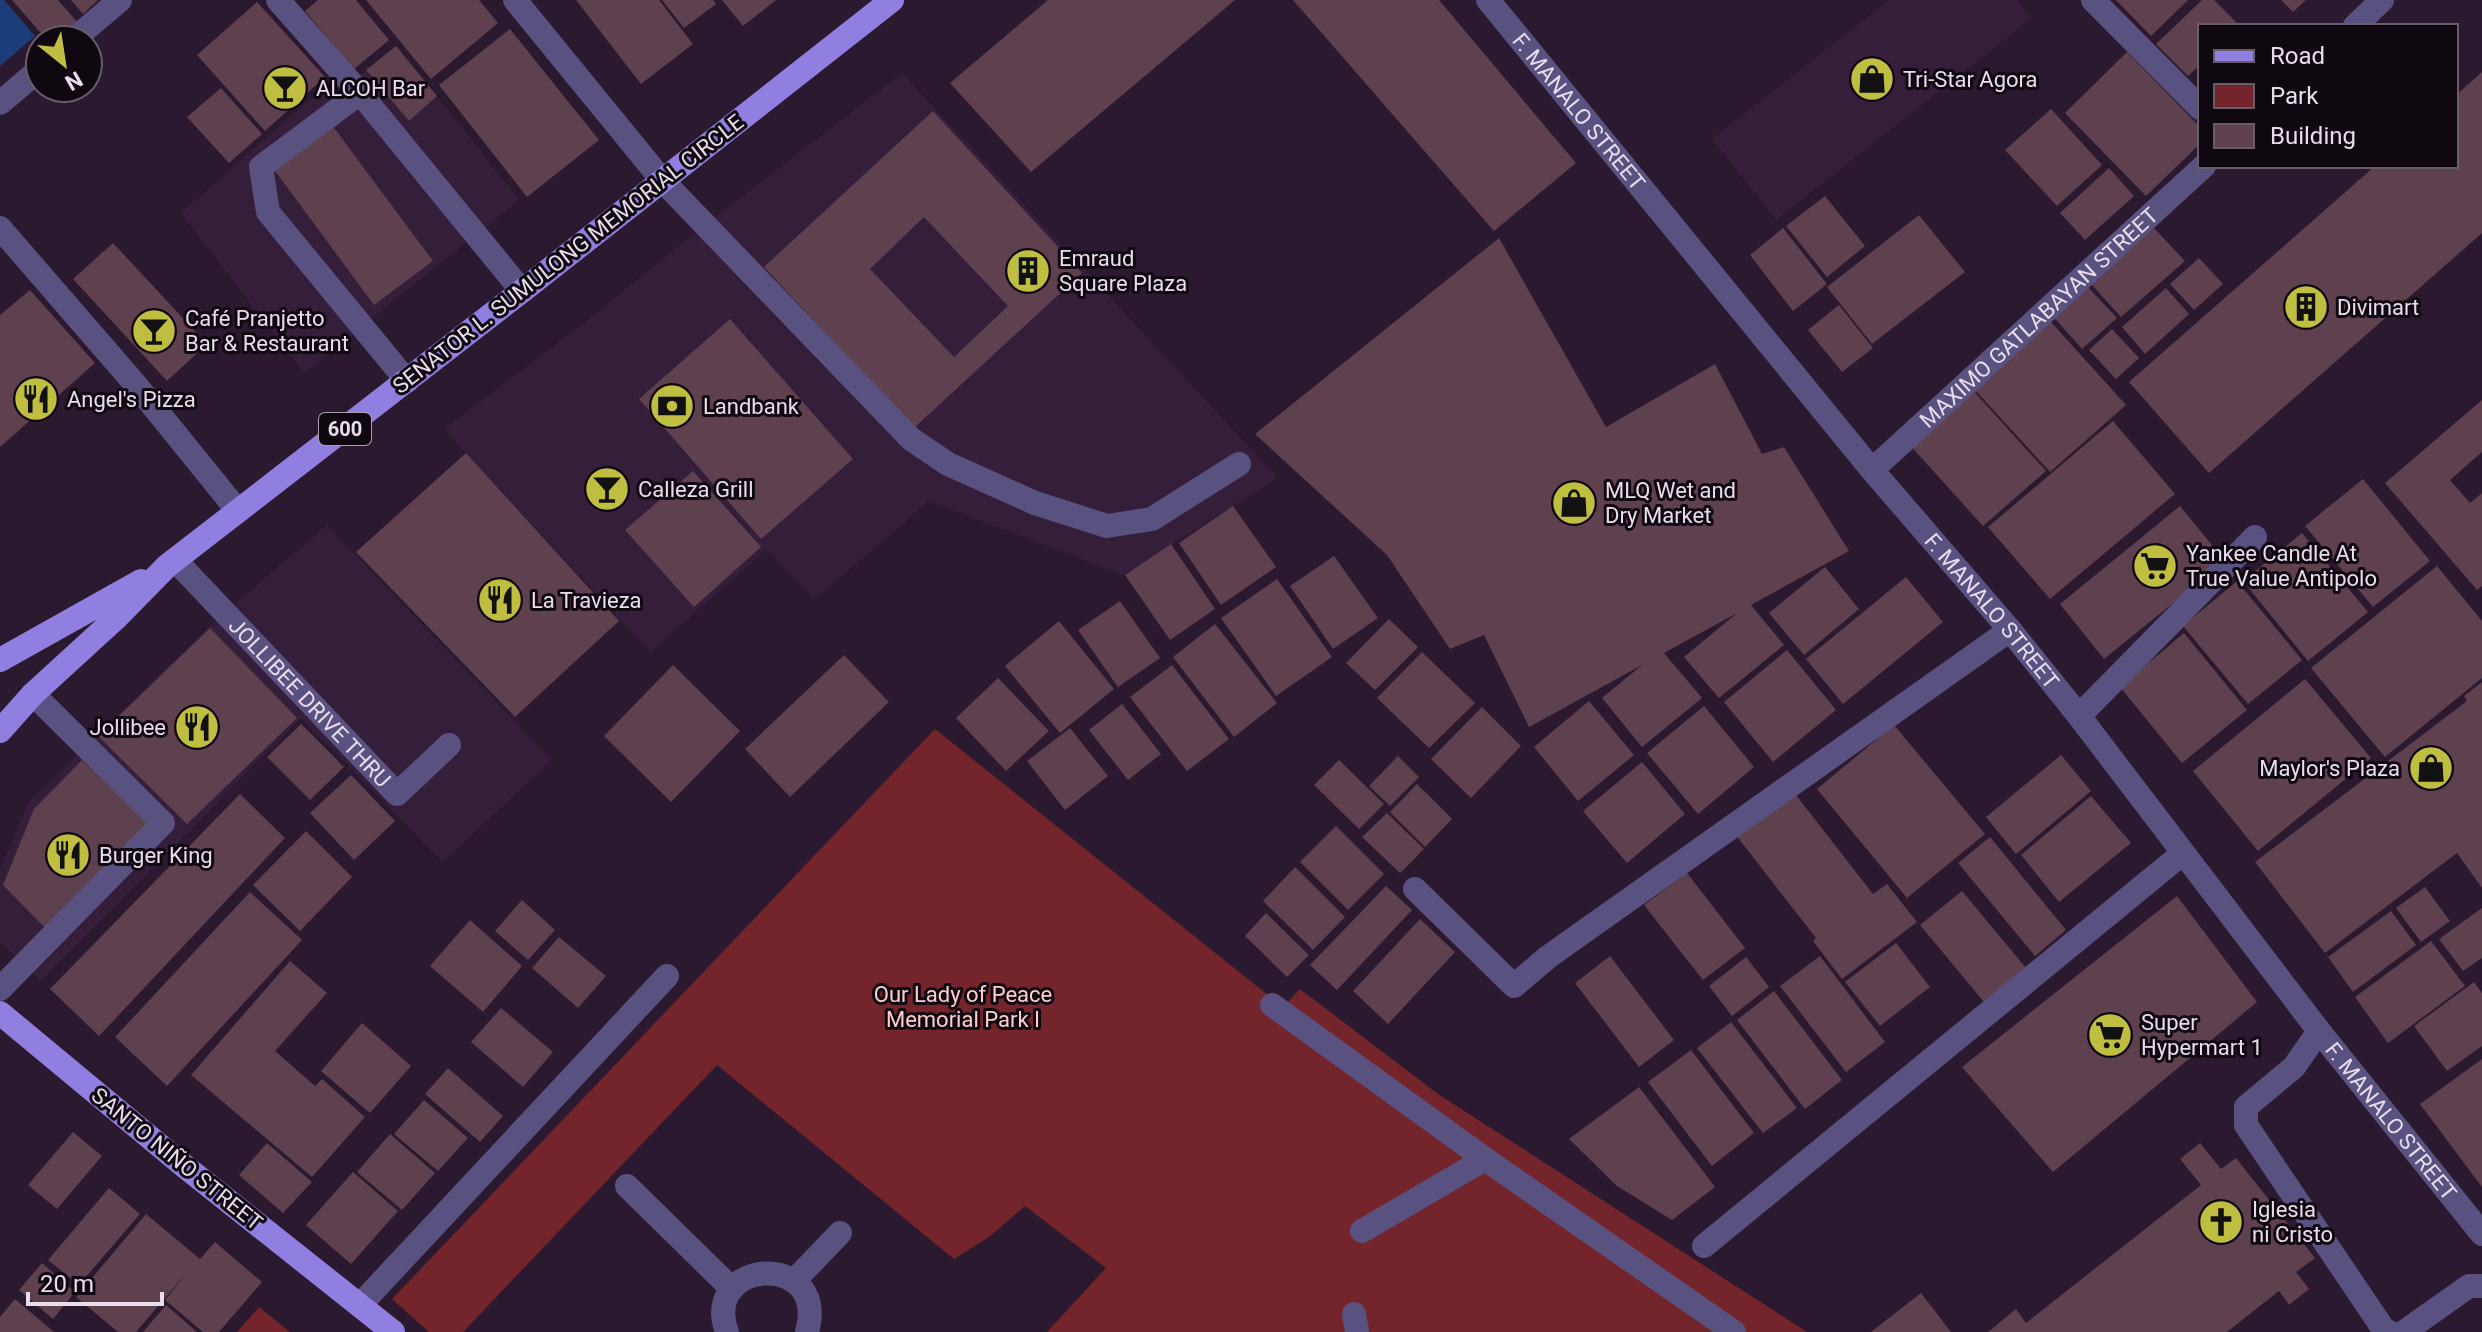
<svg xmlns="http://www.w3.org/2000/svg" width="2482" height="1332" font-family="Roboto,sans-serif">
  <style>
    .built { fill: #351e3a }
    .green { fill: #74252b }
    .water { fill: #1b3d79 }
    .building { fill: #5f404f; fill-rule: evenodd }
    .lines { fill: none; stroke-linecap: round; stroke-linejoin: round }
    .minor { stroke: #595180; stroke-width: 24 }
    .major { stroke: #917ee1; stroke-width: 24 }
    .labels { text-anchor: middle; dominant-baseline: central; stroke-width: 6; stroke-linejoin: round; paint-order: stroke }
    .shield { fill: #0f0811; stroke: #a89daa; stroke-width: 2 }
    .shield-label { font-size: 20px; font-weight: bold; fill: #e9ddec }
    .poi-label { font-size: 22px; fill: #e9ddec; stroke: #0f0811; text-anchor: start }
    .street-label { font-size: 22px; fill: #e9ddec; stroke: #0f0811 }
    .park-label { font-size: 22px; fill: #ffcdcc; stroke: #0f0811 }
  </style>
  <rect width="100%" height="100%" fill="#2b192f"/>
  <path class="built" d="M1889,0H2017L2032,18L1776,220L1712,139Z
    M366,70L409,121L437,96L519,200L304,373L181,213L330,82L339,92Z
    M902,73L1278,478L1123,575L929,501L814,600L767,549L650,652L444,429L574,331L691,236Z
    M327,525L552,760L443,862L301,718L41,981L0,942V870L28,803L211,625Z"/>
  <path class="green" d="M935,729L1283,1007L1300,989L1438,1094L1807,1332H1047L1106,1268L1025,1206L989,1237L954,1259L717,1065L463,1332H429L392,1299Z
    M259,1307L290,1332H237Z"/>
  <path class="water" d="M0,0H4L35,36L0,66Z"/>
  <path class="building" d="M12,0H58L80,25L62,40H47Z
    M71,0H98L83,14Z
    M318,0H356L389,40L354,69L305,11Z
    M366,0H479L498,23L431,79Z
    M576,0H659L693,44L641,84Z
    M662,0H713L716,4L684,28Z
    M722,0H776L743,26Z
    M1048,0H1235L1031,172L950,83Z
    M1293,0H1439L1576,163L1494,231Z
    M2116,0H2188L2151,36Z
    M2202,0H2214L2240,26H2200V65L2188,76L2156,44Z
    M2281,0H2306L2293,12Z
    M257,2L325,77L265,131L197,55Z
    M510,29L599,140L527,197L439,85Z
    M396,46L437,96L409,121L366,70Z
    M2127,52L2200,127V144L2146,196L2065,113Z
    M2482,72V233L2209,473L2129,382L2375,166H2456V95Z
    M221,88L262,134L229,163L187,117Z
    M2051,109L2102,165L2057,206L2005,150Z
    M933,111L1082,273L914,428L764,267ZM924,217L1008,306L954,357L870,269Z
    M329,121L433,261L374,305L270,164Z
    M2109,168L2134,196L2085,240L2060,213Z
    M1825,196L1865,246L1827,277L1786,226Z
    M1919,215L1965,272L1872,344L1827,287Z
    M1783,228L1827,284L1793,311L1750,255Z
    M2154,228L2185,261L2121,317L2091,284Z
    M1499,238L1606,427L1715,364L1762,454L1784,447L1849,551L1751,605L1784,645L1719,698L1684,657L1737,613L1664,653L1702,698L1642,747L1602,698L1642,665L1529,727L1484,635L1450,649L1387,555L1255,434Z
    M113,243L207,344L167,381L73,279Z
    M2199,258L2223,284L2194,310L2170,284Z
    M2084,283L2117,318L2082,349L2050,313Z
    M2166,288L2189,314L2145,354L2122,327Z
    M30,290L95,363L0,447V315Z
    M1839,305L1873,348L1842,372L1808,330Z
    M730,319L853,459L761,539L639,399Z
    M2051,322L2126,405L2050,472L1975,390Z
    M2112,329L2139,358L2116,379L2089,350Z
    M1969,386L2046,471L1983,526L1907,442Z
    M2482,400V452L2450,480L2470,503L2482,493V586L2477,590L2385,483Z
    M2113,421L2175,494L2050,599L1988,527Z
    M466,453L619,621L515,717L356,552Z
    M693,471L761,547L694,607L625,530Z
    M2363,479L2430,561L2373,607L2305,526Z
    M1233,506L1276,567L1221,605L1179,543Z
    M2180,506L2225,561L2104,659L2060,604Z
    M2302,533L2368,612L2308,661L2243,581Z
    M1171,544L1215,609L1170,640L1125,575Z
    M1334,556L1378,618L1333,649L1290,586Z
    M2437,566L2482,621V678L2385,757L2311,668Z
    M1825,567L1859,609L1804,655L1769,613Z
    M1906,577L1943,622L1843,704L1806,659Z
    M1277,579L1332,657L1276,696L1221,618Z
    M2237,581L2302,660L2248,704L2183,626Z
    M1120,601L1160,658L1118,687L1078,630Z
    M1389,619L1418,647L1375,690L1346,663Z
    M1059,621L1114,689L1060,733L1005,666Z
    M1215,624L1277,703L1234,737L1173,657Z
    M210,628L297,718L187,824L98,736Z
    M2184,633L2247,710L2182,763L2120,687Z
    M1787,650L1836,710L1773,762L1724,702Z
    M1422,652L1475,703L1429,748L1377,698Z
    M844,655L889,702L790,797L745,749Z
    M673,665L740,731L671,802L604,736Z
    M1172,665L1229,739L1187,771L1130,697Z
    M998,678L1049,731L1006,771L956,718Z
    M2305,679L2371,758L2258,851L2193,771Z
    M2482,682V888L2457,853L2325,953L2255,862L2467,701L2464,696Z
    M1589,701L1634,755L1578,801L1534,747Z
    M1122,704L1161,754L1128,780L1089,730Z
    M1704,706L1754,767L1698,814L1647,753Z
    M1482,707L1521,746L1471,798L1431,759Z
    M301,724L344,767L310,800L267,757Z
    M1894,725L1985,834L1907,898L1817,789Z
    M1070,728L1108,776L1065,810L1027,761Z
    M2061,755L2091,791L2016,854L1986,817Z
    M1398,756L1419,777L1390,806L1369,786Z
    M82,760L150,826L48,931L3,885L34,809Z
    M1339,760L1384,804L1359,829L1314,785Z
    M1642,762L1685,814L1627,863L1583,811Z
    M351,775L395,821L354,860L310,813Z
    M1417,784L1452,819L1425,847L1390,812Z
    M1792,790L1873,894L1887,884L1917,922L1842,979L1813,941L1816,938L1735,834Z
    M240,794L285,838L99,1036L50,989Z
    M2091,796L2131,843L2059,902L2021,855Z
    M1387,813L1424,849L1400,873L1362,837Z
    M1336,826L1384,874L1348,910L1300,862Z
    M306,831L352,877L300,931L253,885Z
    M1990,837L2066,930L2035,956L1958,863Z
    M1295,867L1345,917L1313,950L1263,901Z
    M1687,873L1745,948L1703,980L1644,905Z
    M1386,886L1412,910L1337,990L1310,965Z
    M2425,887L2450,921L2421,942L2396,908Z
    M1962,891L2026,968L1984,1002L1920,925Z
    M250,892L302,940L167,1086L115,1037Z
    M2177,896L2257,1002L2053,1172L1962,1067Z
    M522,900L555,930L528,960L495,931Z
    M2482,908V958L2463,971L2439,939Z
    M2391,911L2416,945L2353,992L2328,957Z
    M1266,913L1309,955L1287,977L1245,936Z
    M1420,919L1455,952L1388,1024L1353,991Z
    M470,920L522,966L483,1012L430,966Z
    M559,937L606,976L578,1008L532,968Z
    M2431,941L2465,986L2388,1043L2355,997Z
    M1896,943L1930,987L1880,1026L1845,982Z
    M1610,956L1674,1040L1639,1067L1575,983Z
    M1820,956L1885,1042L1846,1072L1780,986Z
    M1746,957L1769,987L1732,1016L1709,986Z
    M290,961L327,993L275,1051L315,1086L322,1079L365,1117L312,1177L191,1075Z
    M2474,982L2482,993V1046L2447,1071L2414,1026Z
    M1774,991L1842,1080L1805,1109L1737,1020Z
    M501,1008L553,1052L523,1087L471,1042Z
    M1731,1022L1797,1108L1763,1133L1697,1048Z
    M362,1023L411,1066L370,1113L321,1071Z
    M1691,1050L1754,1133L1712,1166L1648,1082Z
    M2482,1059V1187L2420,1104Z
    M448,1068L503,1116L480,1142L425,1094Z
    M1639,1087L1715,1187L1672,1220L1617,1186L1569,1139Z
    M424,1100L468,1138L438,1171L394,1134Z
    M73,1132L102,1156L57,1209L28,1185Z
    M390,1134L435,1173L402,1210L357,1172Z
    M267,1143L312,1182L283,1213L239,1175Z
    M2200,1143L2221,1169L2236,1158L2315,1258L2296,1272L2309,1289L2289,1305L2279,1291L2227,1332H1988L2016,1309L2026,1323L2201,1185L2180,1159Z
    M353,1172L398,1211L351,1264L306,1225Z
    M109,1188L140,1214L79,1285L48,1260Z
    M146,1214L200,1259L215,1242L262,1282L219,1332H203L165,1300L189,1270L136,1332H118L76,1297Z
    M42,1263L75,1292L53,1319L19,1290Z
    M1921,1293L1951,1332H1871Z
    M15,1299L54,1332H0V1317Z
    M166,1305L197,1332H143Z"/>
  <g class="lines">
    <g class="minor">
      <path d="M278,0L360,93L522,291"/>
      <path d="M515,0L662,180L911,439L948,464L1035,503L1107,526L1152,519L1239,464"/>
      <path id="s1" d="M1488,0L1872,470L2010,630L2079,716L2319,1031L2482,1234"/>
      <path d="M2093,0L2200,108"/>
      <path d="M2355,26L2382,0"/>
      <path d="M73,40L120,0"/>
      <path d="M360,93L261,167L268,212L407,381"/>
      <path d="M0,103L40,69"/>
      <path d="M0,228L136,385L238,511"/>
      <path id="s2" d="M1872,470L2204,166"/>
      <path id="s3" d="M175,560L397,794L449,745"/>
      <path d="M2079,716L2255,537"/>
      <path d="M1415,889L1514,986L1548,957L2010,630"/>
      <path d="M0,989L163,823L33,694"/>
      <path d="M1272,1005L1485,1159L1734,1332"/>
      <path d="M2319,1031L2294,1067L2246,1107V1125L2384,1330L2389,1332"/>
      <path d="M627,1186L732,1289"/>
      <path d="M1362,1231L1485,1159"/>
      <path d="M1704,1246L2182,854"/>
      <path d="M794,1281L840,1233"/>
      <path d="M360,1305L667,976"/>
      <path d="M1354,1314L1357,1332"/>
      <path d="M727,1332C700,1258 830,1250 807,1332"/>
      <path d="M2404,1332L2469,1286H2482"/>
    </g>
    <path class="major" d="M0,660L141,581
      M0,731L33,694L115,619L167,566L522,291L892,0
      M0,1013L183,1165L393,1332"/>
  </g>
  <defs>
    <g id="shop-disc" transform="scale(2.3)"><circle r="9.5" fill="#bfbe41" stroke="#0f0811"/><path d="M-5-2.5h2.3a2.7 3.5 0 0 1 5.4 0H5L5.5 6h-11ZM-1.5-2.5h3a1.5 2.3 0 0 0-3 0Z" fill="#111"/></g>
    <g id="bar-disc" transform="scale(2.3)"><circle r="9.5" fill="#bfbe41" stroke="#0f0811"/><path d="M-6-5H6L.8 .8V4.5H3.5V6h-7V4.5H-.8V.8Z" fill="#111"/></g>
    <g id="building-disc" transform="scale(2.3)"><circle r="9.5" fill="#bfbe41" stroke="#0f0811"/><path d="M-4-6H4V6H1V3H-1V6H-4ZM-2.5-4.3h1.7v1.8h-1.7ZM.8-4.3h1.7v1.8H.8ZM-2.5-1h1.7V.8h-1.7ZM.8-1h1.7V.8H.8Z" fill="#111"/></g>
    <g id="restaurant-disc" transform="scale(2.3)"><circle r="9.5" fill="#bfbe41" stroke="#0f0811"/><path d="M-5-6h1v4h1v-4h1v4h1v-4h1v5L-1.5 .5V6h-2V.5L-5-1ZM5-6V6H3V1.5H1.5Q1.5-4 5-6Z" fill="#111"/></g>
    <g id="bank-disc" transform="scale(2.3)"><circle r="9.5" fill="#bfbe41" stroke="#0f0811"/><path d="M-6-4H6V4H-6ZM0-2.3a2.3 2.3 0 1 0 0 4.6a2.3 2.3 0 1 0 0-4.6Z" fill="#111"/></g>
    <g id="supermarket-disc" transform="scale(2.3)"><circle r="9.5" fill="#bfbe41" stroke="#0f0811"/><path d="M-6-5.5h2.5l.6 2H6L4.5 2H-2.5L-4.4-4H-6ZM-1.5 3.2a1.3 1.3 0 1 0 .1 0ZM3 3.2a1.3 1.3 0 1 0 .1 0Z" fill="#111"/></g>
    <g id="church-disc" transform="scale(2.3)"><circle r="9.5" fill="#bfbe41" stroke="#0f0811"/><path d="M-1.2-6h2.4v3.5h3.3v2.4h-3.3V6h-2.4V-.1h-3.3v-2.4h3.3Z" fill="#111"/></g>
  </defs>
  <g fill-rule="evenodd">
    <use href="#shop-disc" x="1872" y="79"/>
    <use href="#bar-disc" x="285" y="88"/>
    <use href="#building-disc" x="1028" y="271"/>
    <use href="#building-disc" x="2306" y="307"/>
    <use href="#bar-disc" x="154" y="331"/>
    <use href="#restaurant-disc" x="36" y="399"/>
    <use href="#bank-disc" x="672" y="406"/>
    <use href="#bar-disc" x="607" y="489"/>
    <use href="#shop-disc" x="1574" y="503"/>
    <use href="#supermarket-disc" x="2155" y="566"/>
    <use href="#restaurant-disc" x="500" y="600"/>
    <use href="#restaurant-disc" x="197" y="727"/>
    <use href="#shop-disc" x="2431" y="768"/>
    <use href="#restaurant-disc" x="68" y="855"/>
    <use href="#supermarket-disc" x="2110" y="1035"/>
    <use href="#church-disc" x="2221" y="1222"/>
  </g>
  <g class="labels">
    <rect class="shield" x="319" y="413" width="52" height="32" rx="6"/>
    <g class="shield-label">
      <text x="345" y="429">600</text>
    </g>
    <g class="poi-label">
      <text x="1903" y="79">Tri-Star Agora</text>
      <text x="316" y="88">ALCOH Bar</text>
      <text x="1059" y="258">Emraud<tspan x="1059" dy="25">Square Plaza</tspan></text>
      <text x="2337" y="307">Divimart</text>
      <text x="185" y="318">Café Pranjetto<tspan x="185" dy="25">Bar &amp; Restaurant</tspan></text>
      <text x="67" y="399">Angel's Pizza</text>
      <text x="703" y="406">Landbank</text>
      <text x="638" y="489">Calleza Grill</text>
      <text x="1605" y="490">MLQ Wet and<tspan x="1605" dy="25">Dry Market</tspan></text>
      <text x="2186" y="553">Yankee Candle At<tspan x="2186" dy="25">True Value Antipolo</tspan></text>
      <text x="531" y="600">La Travieza</text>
      <text x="166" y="727" text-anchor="end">Jollibee</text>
      <text x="2400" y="768" text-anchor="end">Maylor's Plaza</text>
      <text x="99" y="855">Burger King</text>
      <text x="2141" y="1022">Super<tspan x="2141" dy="25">Hypermart 1</tspan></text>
      <text x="2252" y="1209">Iglesia<tspan x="2252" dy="25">ni Cristo</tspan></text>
    </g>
    <g class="street-label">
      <text stroke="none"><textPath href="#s1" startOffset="144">F. MANALO STREET</textPath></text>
      <text transform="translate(568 254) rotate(-38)">SENATOR L. SUMULONG MEMORIAL CIRCLE</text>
      <text stroke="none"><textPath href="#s2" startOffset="226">MAXIMO GATLABAYAN STREET</textPath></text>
      <text stroke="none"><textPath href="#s1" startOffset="792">F. MANALO STREET</textPath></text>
      <text stroke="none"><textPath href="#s3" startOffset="196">JOLLIBEE DRIVE THRU</textPath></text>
      <text stroke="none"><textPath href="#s1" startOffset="1440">F. MANALO STREET</textPath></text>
      <text transform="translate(177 1159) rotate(39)">SANTO NIÑO STREET</text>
    </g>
    <g class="park-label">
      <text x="963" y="994">Our Lady of Peace<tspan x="963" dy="25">Memorial Park I</tspan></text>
    </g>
  </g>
  <rect x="2198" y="24" width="260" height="144" fill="#0f0811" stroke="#665d69" stroke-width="2"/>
  <rect x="2214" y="50" width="40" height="12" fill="#917ee1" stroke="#665d69" stroke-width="2"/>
  <text x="2270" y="64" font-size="24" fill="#e9ddec">Road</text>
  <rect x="2214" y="84" width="40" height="24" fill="#74252b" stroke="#665d69" stroke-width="2"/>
  <text x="2270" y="104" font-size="24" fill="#e9ddec">Park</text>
  <rect x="2214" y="124" width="40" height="24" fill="#5f404f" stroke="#665d69" stroke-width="2"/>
  <text x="2270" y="144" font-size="24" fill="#e9ddec">Building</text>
  <g transform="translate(64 64) rotate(150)"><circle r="38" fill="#0f0811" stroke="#665d69" stroke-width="2"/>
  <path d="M0-6L14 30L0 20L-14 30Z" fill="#bfbe41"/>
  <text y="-12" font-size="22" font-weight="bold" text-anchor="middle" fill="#e9ddec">N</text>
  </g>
  <path d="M28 1292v12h134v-12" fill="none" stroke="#e9ddec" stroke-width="4"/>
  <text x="40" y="1292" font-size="24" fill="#e9ddec" stroke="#0f0811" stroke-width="6" paint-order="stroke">20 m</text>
</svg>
